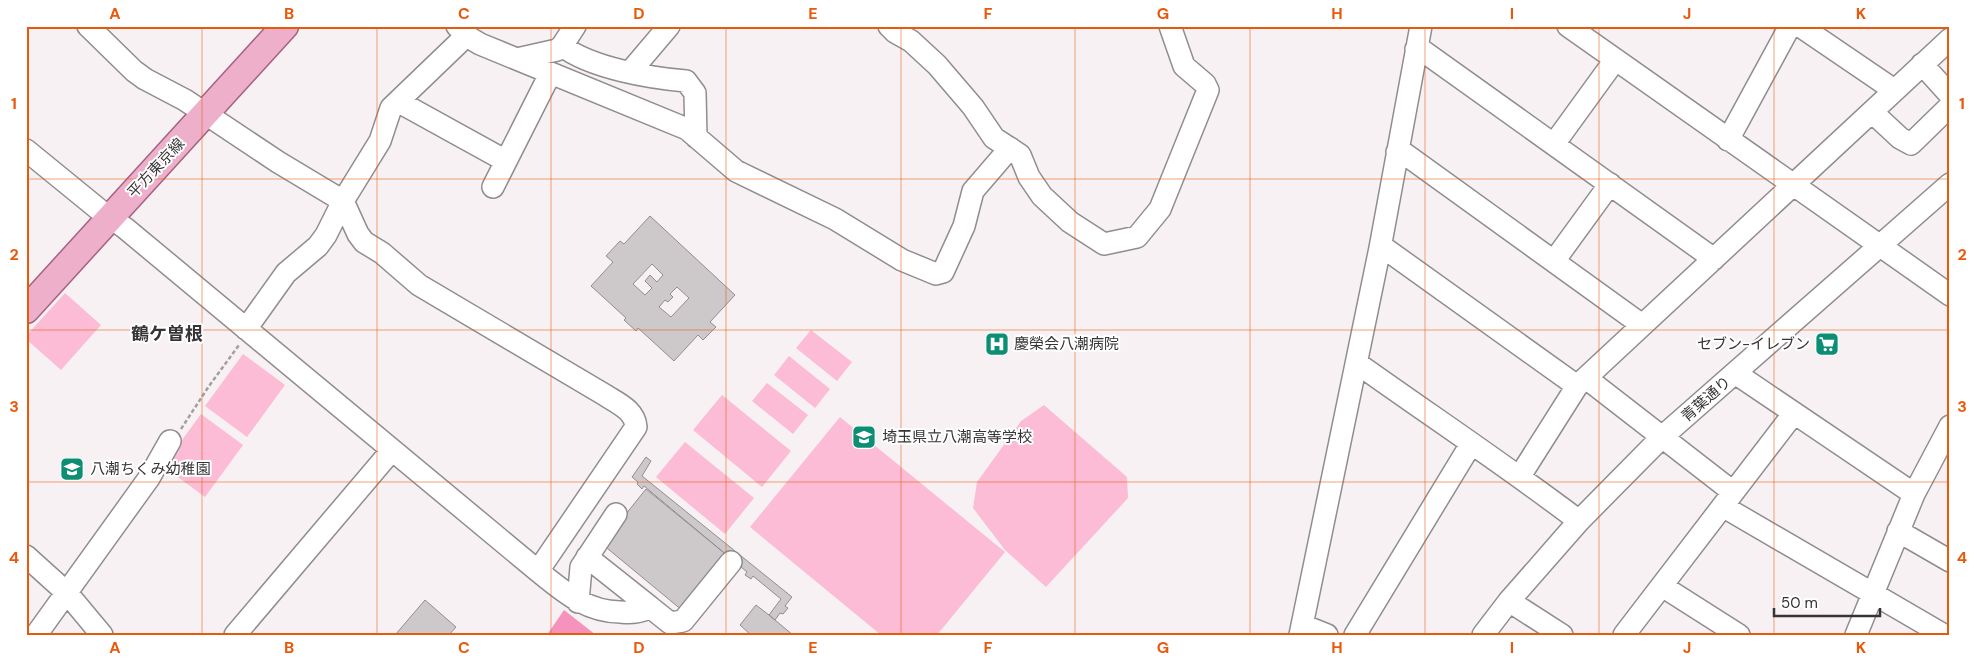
<svg xmlns="http://www.w3.org/2000/svg" width="1976" height="661" font-family="'DM Sans','Noto Sans JP',sans-serif">
  <style>
    .green { fill: #fcbcd5 }
    .water { fill: #f593bd }
    .building { fill: #cdc8ca; stroke: #928d8f; fill-rule: evenodd }
    .lines { fill: none; stroke-linecap: round; stroke-linejoin: round }
    .minor-casing { stroke: #918d8e; stroke-width: 24 }
    .major-casing { stroke: #a66280; stroke-width: 29 }
    .path { stroke: #a39fa0; stroke-width: 2.5; stroke-dasharray: 4 2.5; stroke-linecap: butt }
    .minor { stroke: #fff; stroke-width: 21 }
    .major { stroke: #eeafcb; stroke-width: 26 }
    .grid { fill: none; stroke: #e8590c; stroke-width: 1; stroke-opacity: 0.55 }
    .labels { text-anchor: middle; dominant-baseline: central; stroke-width: 4; stroke-linejoin: round; paint-order: stroke }
    .street-label { font-size: 15px; fill: #363435; stroke: #fff }
    .poi-label { font-size: 15px; fill: #363435; stroke: #fff; text-anchor: start }
    .quarter-label { font-size: 18px; font-weight: bold; fill: #363435; stroke: #fff }
    .neatline { fill: none; stroke: #e8590c; stroke-width: 2 }
    .grid-label { font-size: 16px; text-anchor: middle; font-weight: bold; fill: #e8590c }
  </style>
  <rect width="100%" height="100%" fill="#f7f1f3"/>
  <path class="green" d="M65,293L101,325L61,370L26,339V336Z
    M811,330L852,362L837,381L796,348Z
    M243,354L285,385L247,437L205,406Z
    M789,356L830,389L815,408L774,375Z
    M767,383L808,415L793,434L752,401Z
    M722,395L791,451L762,487L693,430Z
    M1044,405L1127,477L1128,498L1046,587L1005,550L973,508L977,482L1021,421Z
    M201,414L243,445L205,497L163,466Z
    M840,417L1005,552L937,635H881L750,527Z
    M685,442L754,498L725,534L656,477Z"/>
  <path class="water" d="M564,610L596,635H547Z"/>
  <path class="building" d="M650,216L735,295L710,322L716,327L703,340L698,335L674,361L638,328L636,331L624,320L626,318L591,286L613,262L606,256L620,241L624,244ZM652,264L663,275L657,282L650,275L645,281L652,288L645,295L633,284ZM677,287L689,298L671,317L659,307L665,300L668,302L673,297L670,294Z
    M646,457L651,461L642,476L792,597L785,606L788,608L783,614L780,613L775,620L769,615L781,599L753,576L751,579L745,575L747,572L644,486L642,489L637,484L638,482L632,477Z
    M646,489L728,556L683,611L602,544Z
    M425,600L456,627L449,635H395Z
    M756,605L769,615L793,635H751L740,625Z"/>
  <g class="lines">
    <g class="minor-casing">
      <path id="minor" d="M88,26L134,71L145,79L185,100L278,162L343,201L358,234L364,242L382,253L419,285L605,395C617,403 635,410 636,427L538,571
        M457,26L470,38L480,44L687,129L736,171L835,219L902,260L936,274L943,272L964,226L973,191L1010,148
        M889,26L895,32L911,41L937,65L973,107L994,138L1020,155L1029,177L1042,196L1070,222L1104,244L1137,237L1160,209L1208,90L1205,84L1184,66L1170,26
        M1568,26L1950,295
        M1800,26L1894,90
        M562,46C591,68 650,78 686,81L695,93L696,137
        M1416,49L1423,51L1714,259
        M517,59L557,50L562,46L575,26
        M1922,64L1950,95
        M630,72L669,26
        M399,102L506,161
        M1872,112L1900,138L1911,144L1950,106
        M1728,140L1790,26
        M1554,144L1615,60
        M26,150L102,212L125,228L538,571C563,591 586,612 620,612C631,613 639,613 650,607L670,623L683,621L731,562
        M1397,152L1405,154L1642,325
        M493,187L550,74
        M1380,248L1387,250L1577,386
        M1554,261L1610,184
        M246,329L286,273L318,246L326,235L343,201L380,141L391,108L467,35
        M1356,365L1361,366C1434,418 1508,467 1579,521
        M1735,373L1914,494
        M1586,378L1733,492
        M1520,476L1577,386L1950,39
        M1724,507L1944,635
        M1898,531L1950,561
        M26,556L67,593L102,635
        M587,557L650,607
        M1662,586L1739,635
        M1509,601L1562,635
        M578,602L581,567L616,514
        M1302,625L1327,635
        M36,635L149,478L170,441
        M235,635L392,450
        M1300,635L1380,248L1421,26
        M1355,635L1471,444
        M1483,635L1509,601L1579,521L1662,437L1950,184
        M1624,635L1794,413
        M1856,635L1914,494L1950,426"/>
    </g>
    <g class="major-casing">
      <path id="major" d="M26,310L285,26"/>
    </g>
    <path class="path" d="M181,429L209,386L239,345"/>
    <use href="#minor" class="minor"/>
    <use href="#major" class="major"/>
  </g>
  <path class="grid" d="M202,26V635M377,26V635M551,26V635M726,26V635M901,26V635M1075,26V635M1250,26V635M1425,26V635M1599,26V635M1774,26V635M26,179H1950M26,330H1950M26,482H1950"/>
  <defs>
    <g id="hospital-square" transform="scale(1.25)"><rect x="-9" y="-9" width="18" height="18" rx="4" fill="#0b8e74" stroke="#fff"/><path d="M-5-5h3v3.5h4V-5h3V5h-3V1.5h-4V5h-3Z" fill="#fff"/></g>
    <g id="supermarket-square" transform="scale(1.25)"><rect x="-9" y="-9" width="18" height="18" rx="4" fill="#0b8e74" stroke="#fff"/><path d="M-6-5.5h2.5l.6 2H6L4.5 2H-2.5L-4.4-4H-6ZM-1.5 3.2a1.3 1.3 0 1 0 .1 0ZM3 3.2a1.3 1.3 0 1 0 .1 0Z" fill="#fff"/></g>
    <g id="school-square" transform="scale(1.25)"><rect x="-9" y="-9" width="18" height="18" rx="4" fill="#0b8e74" stroke="#fff"/><path d="M0-5L7-2L0 1L-7-2ZM-4 1L0 2.5L4 1V4Q0 6-4 4Z" fill="#fff"/></g>
  </defs>
  <g fill-rule="evenodd">
    <use href="#hospital-square" x="997" y="344"/>
    <use href="#supermarket-square" x="1827" y="344"/>
    <use href="#school-square" x="864" y="437"/>
    <use href="#school-square" x="72" y="469"/>
  </g>
  <g class="labels">
    <g class="street-label">
      <text transform="translate(156 168) rotate(-47)">平方東京線</text>
      <text transform="translate(1706 399) rotate(-41)">青葉通り</text>
    </g>
    <g class="poi-label">
      <text x="1014" y="344">慶榮会八潮病院</text>
      <text x="1810" y="344" text-anchor="end">セブン-イレブン</text>
      <text x="882" y="437">埼玉県立八潮高等学校</text>
      <text x="90" y="469">八潮ちくみ幼稚園</text>
    </g>
    <g class="quarter-label">
      <text x="167" y="334">鶴ケ曽根</text>
    </g>
  </g>
  <rect width="1976" height="661" fill="none" stroke="#ffffff" stroke-width="55"/>
  <path d="M1774 608v8h106v-8" fill="none" stroke="#363435" stroke-width="2.5"/>
  <text x="1781" y="608" font-size="15" fill="#363435" stroke="#ffffff" stroke-width="4" paint-order="stroke">50 m</text>
  <rect x="28" y="28" width="1920" height="606" class="neatline"/>
  <g class="grid-label">
    <text x="115" y="19">A</text>
    <text x="289" y="19">B</text>
    <text x="464" y="19">C</text>
    <text x="639" y="19">D</text>
    <text x="813" y="19">E</text>
    <text x="988" y="19">F</text>
    <text x="1163" y="19">G</text>
    <text x="1337" y="19">H</text>
    <text x="1512" y="19">I</text>
    <text x="1687" y="19">J</text>
    <text x="1861" y="19">K</text>
    <text x="14" y="109">1</text>
    <text x="1962" y="109">1</text>
    <text x="14" y="260">2</text>
    <text x="1962" y="260">2</text>
    <text x="14" y="412">3</text>
    <text x="1962" y="412">3</text>
    <text x="14" y="563">4</text>
    <text x="1962" y="563">4</text>
    <text x="115" y="653">A</text>
    <text x="289" y="653">B</text>
    <text x="464" y="653">C</text>
    <text x="639" y="653">D</text>
    <text x="813" y="653">E</text>
    <text x="988" y="653">F</text>
    <text x="1163" y="653">G</text>
    <text x="1337" y="653">H</text>
    <text x="1512" y="653">I</text>
    <text x="1687" y="653">J</text>
    <text x="1861" y="653">K</text>
  </g>
</svg>
